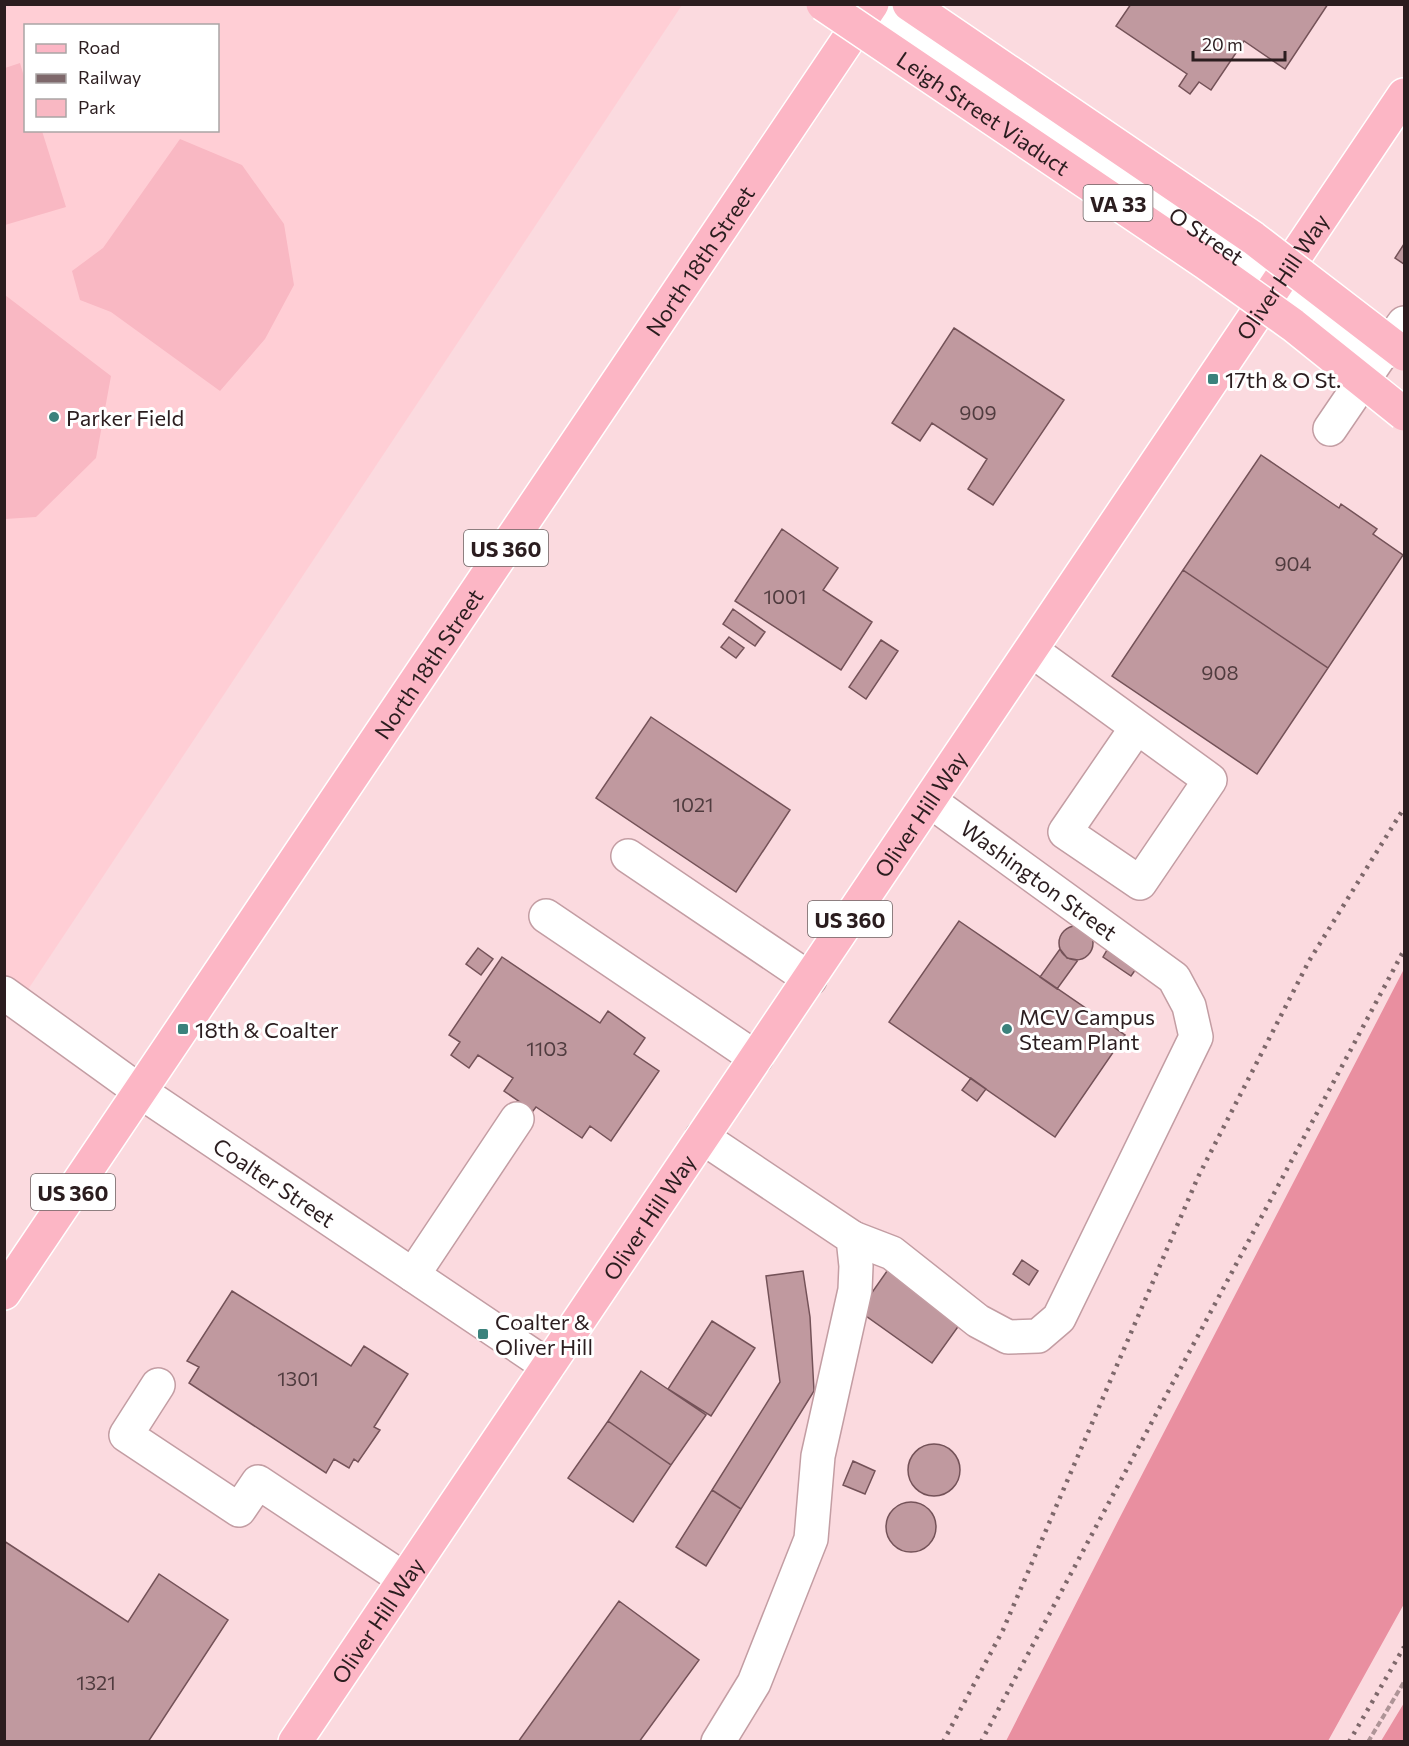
<svg xmlns="http://www.w3.org/2000/svg" width="1409" height="1746" font-family="Commissioner,sans-serif">
  <style>
    .built { fill: #ffced5; fill-rule: evenodd }
    .green { fill: #f9b8c3 }
    .forest { fill: #e98fa0 }
    .building { fill: #c0999f; stroke: #745258; stroke-width: 1.5 }
    .lines { fill: none; stroke-linecap: round; stroke-linejoin: round }
    .minor-casing { stroke: #c39da3; stroke-width: 36 }
    .major-casing { stroke: #fff; stroke-width: 36 }
    .path { stroke: #ae9497; stroke-width: 4; stroke-dasharray: 6 3; stroke-linecap: butt }
    .minor { stroke: #fff; stroke-width: 33 }
    .major { stroke: #fcb6c5; stroke-width: 33 }
    .rail { stroke: #7e686b; stroke-width: 4.5; stroke-dasharray: 3 6; stroke-linecap: butt }
    .major-bridge-casing { stroke: #fff; stroke-width: 36; stroke-linecap: butt }
    .major-bridge { stroke: #fcb6c5; stroke-width: 33 }
    .poi-dot { fill: #3b827c; stroke: #fff; stroke-width: 2 }
    .labels { text-anchor: middle; dominant-baseline: central; stroke-width: 6; stroke-linejoin: round; paint-order: stroke }
    .number-label { font-size: 20px; fill: #503c3f }
    .shield { fill: #fff; stroke: #6b6162; stroke-width: 1.5 }
    .shield-label { font-size: 21px; font-weight: bold; fill: #2b1d1f }
    .street-label { font-size: 22px; fill: #2b1d1f; stroke: #fff }
    .poi-label { font-size: 22px; fill: #2b1d1f; stroke: #fff; text-anchor: start }
  </style>
  <rect width="100%" height="100%" fill="#fbdadf"/>
  <path class="built" d="M4,5H682L15,1009L4,1003ZM26,26H218V130H26Z"/>
  <path class="green" d="M20,63L25,80L26,130L42,131L66,207L5,225V68Z
    M180,139L242,165L284,224L294,285L265,339L220,391L111,312L80,300L72,271L103,248Z
    M5,295L111,376L96,458L36,517L5,519Z"/>
  <path class="forest" d="M1404,969V1604L1328,1741H1006L1119,1519Z
    M1404,1703V1741H1381Z"/>
  <path class="building" d="M1131,4H1328L1285,69L1244,41L1211,90L1199,82L1190,94L1179,86L1187,74L1116,26Z
    M1404,244V264L1395,258Z
    M954,328L1064,400L993,505L968,489L987,459L932,423L920,441L892,423Z
    M1261,455L1339,508L1341,504L1377,529L1373,534L1403,555L1328,668L1183,570Z
    M782,529L838,568L823,590L872,622L841,670L735,601Z
    M1183,570L1328,668L1257,774L1112,676Z
    M733,609L765,632L755,646L723,624Z
    M729,637L744,648L736,658L721,647Z
    M881,640L898,651L866,699L849,687Z
    M651,717L790,810L736,892L596,798Z
    M959,921L1125,1035L1055,1137L889,1022Z
    M1059 943a17 17 0 1 1 34 0a17 17 0 1 1-34 0Z
    M478,948L493,959L481,975L466,964Z
    M1060,949L1067,958L1078,960L1057,989L1040,977Z
    M1107,950L1136,969L1131,976L1103,957Z
    M502,957L600,1023L608,1011L645,1038L634,1054L659,1071L611,1141L590,1126L582,1138L536,1107L533,1111L504,1091L513,1078L478,1055L469,1068L451,1055L460,1042L449,1035Z
    M971,1078L986,1089L977,1101L962,1090Z
    M1022,1260L1038,1271L1029,1285L1013,1274Z
    M892,1264L965,1317L932,1363L859,1311Z
    M803,1271L810,1317L814,1391L741,1509L712,1490L780,1382L766,1276Z
    M232,1291L351,1366L364,1346L408,1374L374,1427L380,1430L358,1462L354,1459L349,1468L334,1459L326,1473L189,1383L199,1367L187,1361Z
    M712,1321L755,1348L711,1416L668,1389Z
    M641,1371L706,1415L671,1465L608,1421Z
    M608,1421L671,1465L633,1522L568,1478Z
    M908 1470a26 26 0 1 1 52 0a26 26 0 1 1-52 0Z
    M853,1461L875,1471L865,1494L843,1485Z
    M712,1490L741,1509L706,1566L676,1547Z
    M886 1527a25 25 0 1 1 50 0a25 25 0 1 1-50 0Z
    M4,1541L128,1622L159,1574L228,1620L148,1742H4Z
    M619,1601L699,1660L639,1742H518Z"/>
  <g class="lines">
    <g class="minor-casing">
      <g id="minor">
        <path id="s1" d="M867,4L1278,284L1380,356L1404,323"/>
        <path d="M1330,429L1379,357"/>
        <path d="M1031,650L1210,780L1140,883L1065,832L1137,727"/>
        <path d="M628,856L810,979"/>
        <path d="M546,916L756,1058"/>
        <path id="s2" d="M4,993L141,1092L548,1366"/>
        <path d="M702,1137L853,1238L856,1266L855,1290L818,1456L811,1539L754,1683L718,1742"/>
        <path d="M853,1238L892,1253L978,1321L1008,1337L1038,1336L1059,1318L1196,1037L1189,1006L1174,978L930,801"/>
        <path d="M413,1275L517,1119"/>
        <path d="M158,1385L126,1435L239,1510L258,1482L404,1579"/>
      </g>
    </g>
    <g class="major-casing">
      <g id="major">
        <path id="s3" d="M4,1293L872,4"/>
        <path id="s4" d="M295,1742L1404,95"/>
      </g>
    </g>
    <path class="path" d="M1368,1742L1404,1682"/>
    <use href="#minor" class="minor"/>
    <use href="#major" class="major"/>
    <path class="rail" d="M943,1742L1003,1630L1198,1177L1309,961L1404,808
      M981,1742L1404,950
      M1349,1742L1404,1647"/>
    <g class="major-bridge-casing">
      <g id="major-bridge">
        <path id="s5" d="M823,4L1206,263L1293,325L1404,414"/>
        <path d="M909,4L1253,238L1404,354"/>
      </g>
    </g>
    <use href="#major-bridge" class="major-bridge"/>
  </g>
  <g class="poi-dot">
    <rect x="1207" y="373" width="12" height="12" rx="3"/>
    <circle cx="54" cy="417" r="6"/>
    <rect x="177" y="1023" width="12" height="12" rx="3"/>
    <circle cx="1007" cy="1029" r="6"/>
    <rect x="477" y="1328" width="12" height="12" rx="3"/>
  </g>
  <g class="labels">
    <g class="number-label">
      <text x="978" y="412">909</text>
      <text x="1293" y="563">904</text>
      <text x="785" y="596">1001</text>
      <text x="1220" y="672">908</text>
      <text x="693" y="804">1021</text>
      <text x="547" y="1048">1103</text>
      <text x="298" y="1378">1301</text>
      <text x="96" y="1682">1321</text>
    </g>
    <g class="shield">
      <rect x="1083.5" y="185" width="69" height="36" rx="4.5"/>
      <rect x="464" y="530" width="84" height="36" rx="4.5"/>
      <rect x="808" y="901" width="84" height="36" rx="4.5"/>
      <rect x="31" y="1174" width="84" height="36" rx="4.5"/>
    </g>
    <g class="shield-label">
      <text x="1118" y="203">VA 33</text>
      <text x="506" y="548">US 360</text>
      <text x="850" y="919">US 360</text>
      <text x="73" y="1192">US 360</text>
    </g>
    <g class="street-label">
      <text stroke="none"><textPath href="#s5" startOffset="194">Leigh Street Viaduct</textPath></text>
      <text stroke="none"><textPath href="#s1" startOffset="411">O Street</textPath></text>
      <text stroke="none"><textPath href="#s3" startOffset="1245">North 18th Street</textPath></text>
      <text stroke="none"><textPath href="#s4" startOffset="1767">Oliver Hill Way</textPath></text>
      <text stroke="none"><textPath href="#s3" startOffset="759">North 18th Street</textPath></text>
      <text stroke="none"><textPath href="#s4" startOffset="1119">Oliver Hill Way</textPath></text>
      <text transform="translate(1039 880) rotate(36)">Washington Street</text>
      <text stroke="none"><textPath href="#s2" startOffset="330">Coalter Street</textPath></text>
      <text stroke="none"><textPath href="#s4" startOffset="633">Oliver Hill Way</textPath></text>
      <text stroke="none"><textPath href="#s4" startOffset="147">Oliver Hill Way</textPath></text>
    </g>
    <g class="poi-label">
      <text x="1225" y="379">17th &amp; O St.</text>
      <text x="66" y="417">Parker Field</text>
      <text x="1019" y="1016">MCV Campus<tspan x="1019" dy="25">Steam Plant</tspan></text>
      <text x="195" y="1029">18th &amp; Coalter</text>
      <text x="495" y="1321">Coalter &amp;<tspan x="495" dy="25">Oliver Hill</tspan></text>
    </g>
  </g>
  <rect width="1409" height="1746" fill="none" stroke="#2b1d1f" stroke-width="12"/>
  <rect x="24" y="24" width="195" height="108" fill="#ffffff" stroke="#aaa5a5" stroke-width="1.5"/>
  <rect x="36" y="44" width="30" height="9" fill="#fcb6c5" stroke="#aaa5a5" stroke-width="1.5"/>
  <text x="78" y="54" font-size="18" fill="#2b1d1f">Road</text>
  <rect x="36" y="74" width="30" height="9" fill="#7e686b" stroke="#aaa5a5" stroke-width="1.5"/>
  <text x="78" y="84" font-size="18" fill="#2b1d1f">Railway</text>
  <rect x="36" y="99" width="30" height="18" fill="#f9b8c3" stroke="#aaa5a5" stroke-width="1.5"/>
  <text x="78" y="114" font-size="18" fill="#2b1d1f">Park</text>
  <path d="M1193 51v9h92v-9" fill="none" stroke="#2b1d1f" stroke-width="3"/>
  <text x="1202" y="51" font-size="18" fill="#2b1d1f" stroke="#ffffff" stroke-width="4.5" paint-order="stroke">20 m</text>
</svg>
